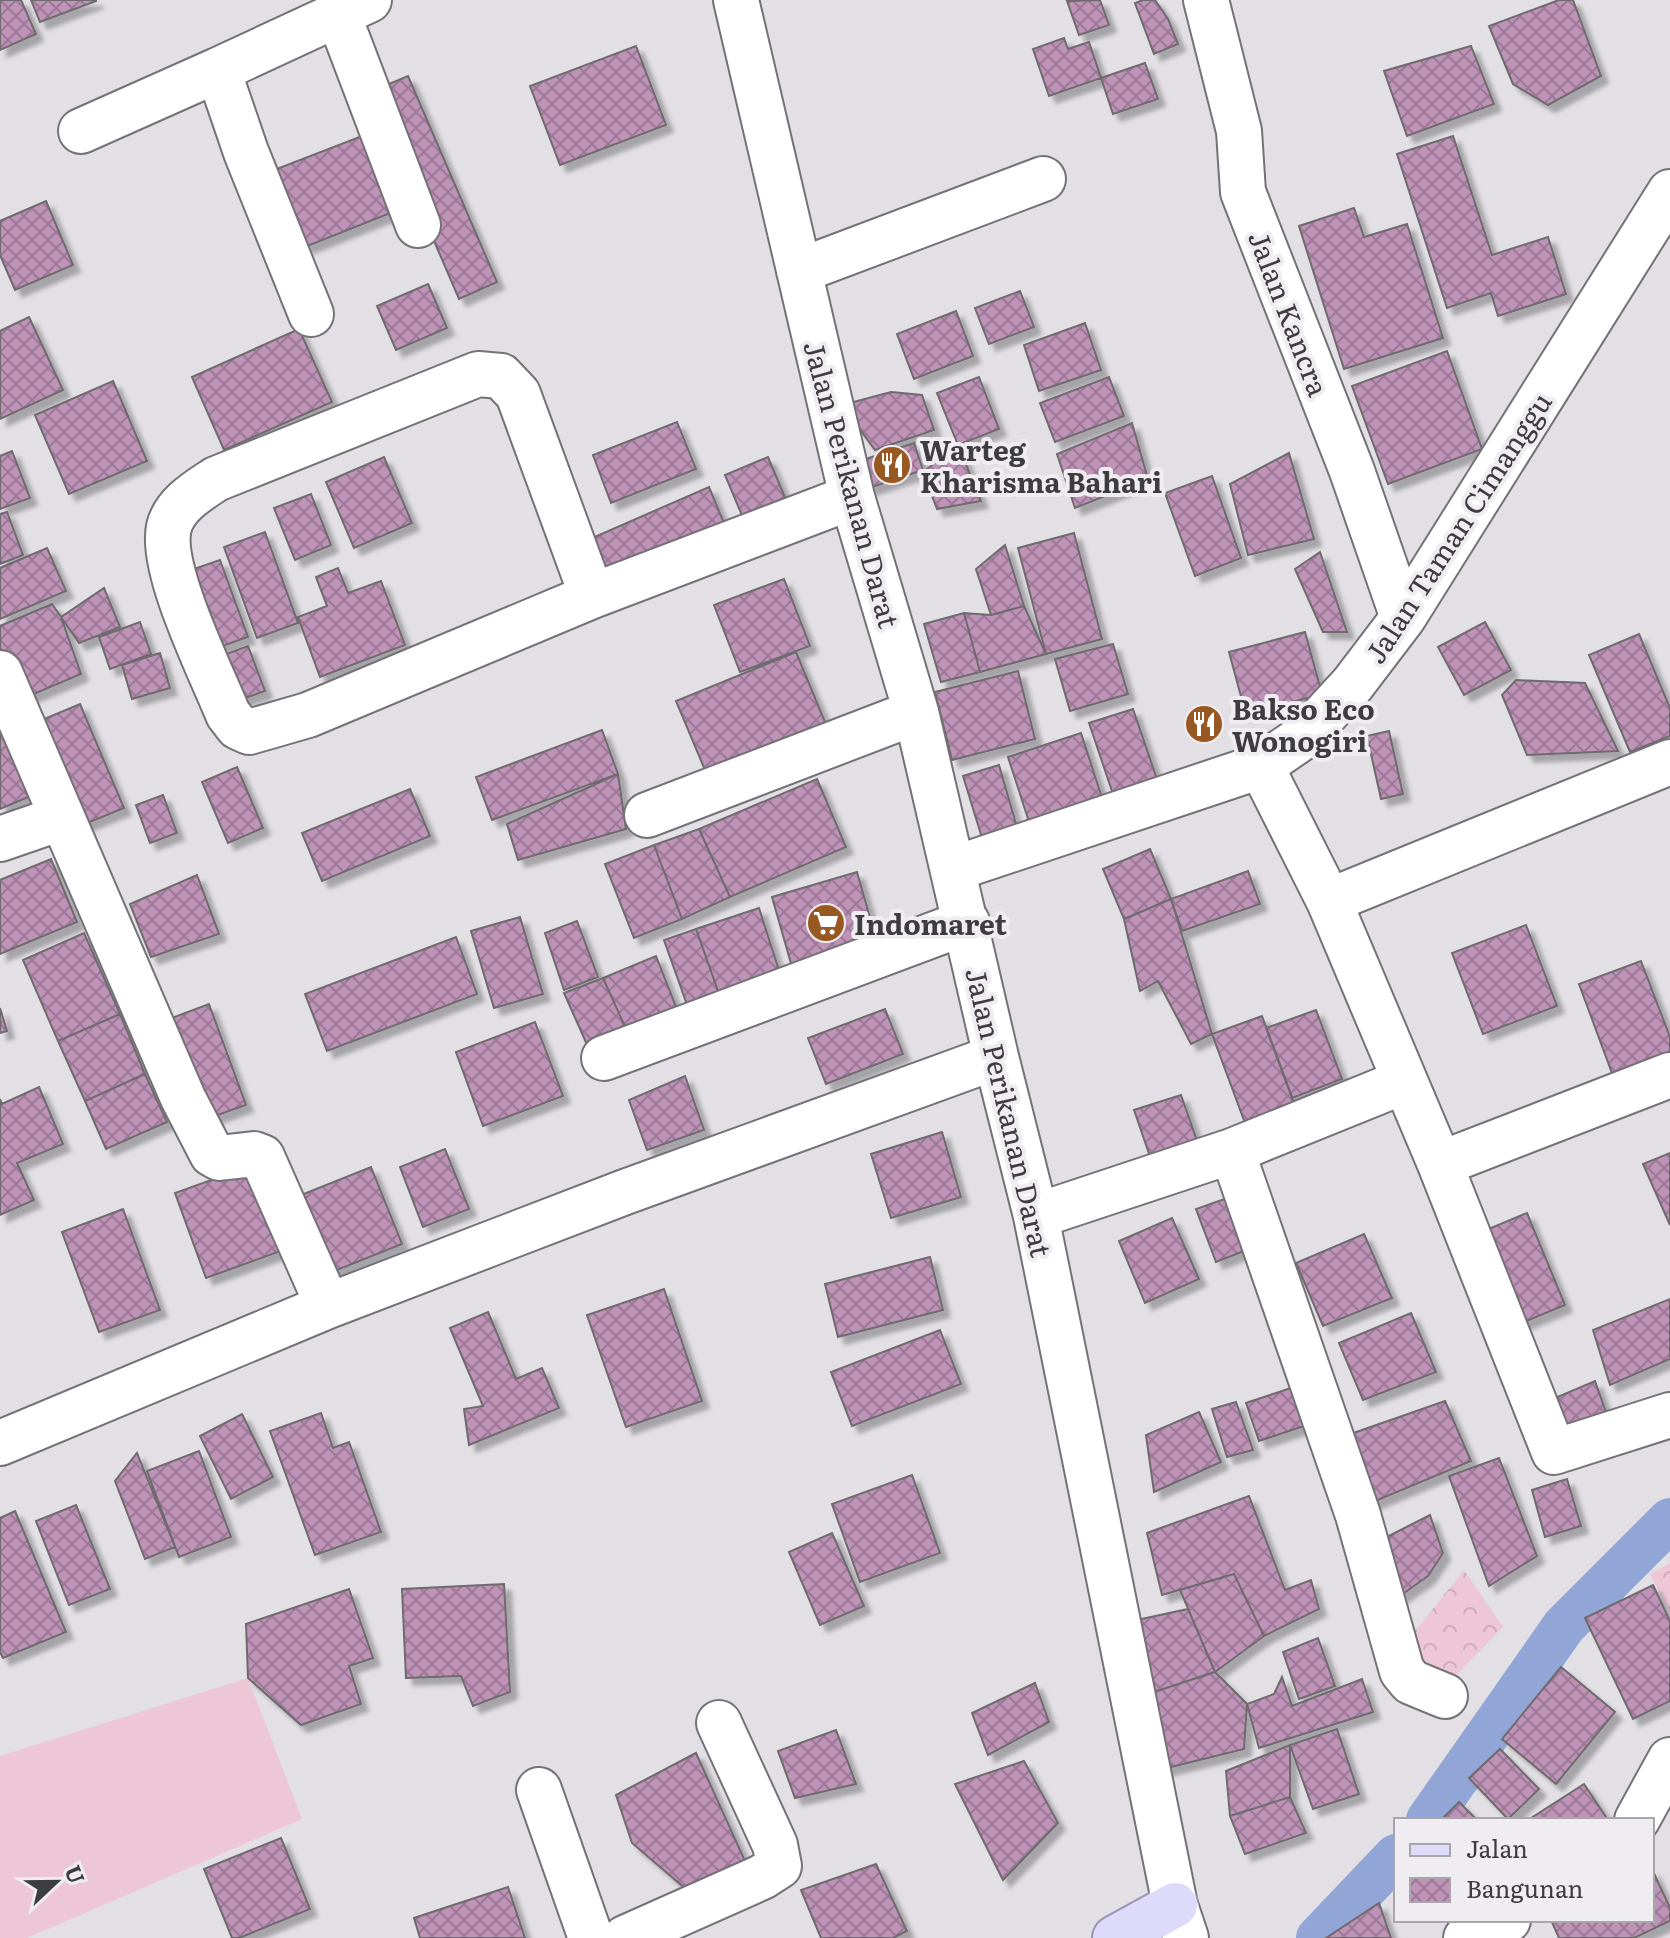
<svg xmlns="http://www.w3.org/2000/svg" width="1670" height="1938" font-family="Literata,serif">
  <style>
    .grass { fill: #edc7d6 }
    .forest { fill: url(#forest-crowns) }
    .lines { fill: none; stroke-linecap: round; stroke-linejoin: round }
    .canal { stroke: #91a5d6; stroke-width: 44 }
    .building { fill: url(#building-cross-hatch); stroke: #6e6a6d; stroke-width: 2; filter: url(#shadow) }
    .minor-casing { stroke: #757277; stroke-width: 48 }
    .major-casing { stroke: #9794b5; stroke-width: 48 }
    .minor { stroke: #fff; stroke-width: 44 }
    .major { stroke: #dddbf9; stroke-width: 44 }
    .labels { text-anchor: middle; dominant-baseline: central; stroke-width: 8; stroke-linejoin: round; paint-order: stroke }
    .street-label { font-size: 28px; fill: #3d3c3e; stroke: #f0edf2 }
    .poi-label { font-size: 28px; font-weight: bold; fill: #3d3c3e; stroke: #f0edf2; text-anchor: start }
  </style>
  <defs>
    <pattern id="forest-crowns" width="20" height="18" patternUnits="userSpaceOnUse" patternTransform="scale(2)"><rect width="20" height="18" fill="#edc7d6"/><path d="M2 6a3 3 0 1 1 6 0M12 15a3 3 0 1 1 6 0" fill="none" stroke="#ccacb9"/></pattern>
    <pattern id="building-cross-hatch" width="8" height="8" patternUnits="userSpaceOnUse" patternTransform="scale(2)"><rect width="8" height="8" fill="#bf92b8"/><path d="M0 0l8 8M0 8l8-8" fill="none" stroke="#9c7897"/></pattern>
    <filter id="shadow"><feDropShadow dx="7" dy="7" stdDeviation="2" flood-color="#0004"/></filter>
  </defs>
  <rect width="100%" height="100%" fill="#e2e0e5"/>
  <path class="grass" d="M248,1678L302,1819L27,1938H0V1756Z"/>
  <path class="forest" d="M1670,1563V1612L1650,1574Z
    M1464,1570L1503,1627L1448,1684L1403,1646Z"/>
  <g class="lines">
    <path class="canal" d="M1428,1820L1564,1626L1670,1520
      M1318,1938L1396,1856"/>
  </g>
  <path class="building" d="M0,0H21L36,34L0,50Z
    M31,0H96V1L40,22Z
    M1100,0L1109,25L1079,35L1067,1Z
    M1143,0H1155L1168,19L1178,44L1154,54L1135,3Z
    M1559,0H1573L1601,76L1548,105L1513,84L1489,26Z
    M1064,38L1068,49L1089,42L1101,78L1049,96L1033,49Z
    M636,46L666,125L560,165L530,86Z
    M1471,46L1494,104L1407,136L1384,71Z
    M1145,63L1158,99L1113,114L1101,78Z
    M408,76L497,282L459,299L370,92Z
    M362,136L393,212L305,247L274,170Z
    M1453,136L1492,255L1548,237L1566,294L1498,316L1491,293L1447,308L1397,154Z
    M46,201L73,265L15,290L0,255V221Z
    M1354,208L1364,237L1407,224L1443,338L1344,369L1299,226Z
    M428,284L447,328L396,350L377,306Z
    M1020,291L1034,327L989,344L975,308Z
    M956,311L973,356L914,379L897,334Z
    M29,317L63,390L0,419V331Z
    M1085,323L1101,370L1039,391L1024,345Z
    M299,329L332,402L224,450L192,377Z
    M1447,351L1482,449L1388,484L1352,386Z
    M979,377L999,429L958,445L937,393Z
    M1109,377L1124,416L1055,442L1040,403Z
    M113,381L147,461L69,494L35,415Z
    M891,392L922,395L934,430L875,450L842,405Z
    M677,422L696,469L611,503L593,455Z
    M1132,423L1148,479L1075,508L1057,454Z
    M914,443L923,470L869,488L860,461Z
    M958,445L981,501L937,509L923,472Z
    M12,451L30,498L0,509V456Z
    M1289,453L1314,539L1248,555L1230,484Z
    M384,457L412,523L354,548L326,482Z
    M768,457L789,507L746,525L725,475Z
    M1212,476L1241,558L1195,576L1165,493Z
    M709,487L726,528L608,580L590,539Z
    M311,494L331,545L295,560L274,508Z
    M7,512L23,555L0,564V514Z
    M265,532L298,623L257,638L224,547Z
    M1074,533L1102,639L1046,654L1018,548Z
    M1005,545L1024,606L991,615L976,569Z
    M47,548L66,591L0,619V568Z
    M1320,552L1347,632H1323L1295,569Z
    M220,560L248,637L214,649L185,572Z
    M338,568L348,593L381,581L405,645L320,677L298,617L327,606L316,577Z
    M784,579L810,646L740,672L714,605Z
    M104,588L120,627L79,643L61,617Z
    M52,604L61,617L81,674L22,699L0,648V626Z
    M1024,606L1046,654L980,672L964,613L991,615Z
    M964,613L980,672L941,682L924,624Z
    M140,622L151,654L110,669L99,637Z
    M1485,622L1511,670L1464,695L1438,647Z
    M1305,632L1322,694L1246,715L1229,652Z
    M1639,634L1670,708V736L1630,752L1589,655Z
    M1113,644L1128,694L1070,711L1055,659Z
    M248,646L265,691L237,701L221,656Z
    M796,652L832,739L713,789L676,701Z
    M160,653L170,688L132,699L122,665Z
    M1018,671L1035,739L952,760L935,692Z
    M1516,680L1585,683L1618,751L1527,755L1502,695Z
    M80,704L124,808L68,831L25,727Z
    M1133,709L1159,785L1115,800L1089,723Z
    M0,719L31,796L0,809Z
    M602,730L618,774L492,820L476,777Z
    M1389,731L1403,794L1381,799L1367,736Z
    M1081,733L1105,807L1032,831L1008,757Z
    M999,765L1021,841L986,851L963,776Z
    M237,767L263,828L228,843L202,782Z
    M618,774L626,829L518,860L507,824Z
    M817,779L846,847L730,897L699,829Z
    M410,789L430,836L322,881L302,833Z
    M163,795L177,833L150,843L136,805Z
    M699,829L730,897L682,919L654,845Z
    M654,845L682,919L634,938L605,864Z
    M1150,849L1171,899L1124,919L1103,869Z
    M51,859L77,922L0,954V880Z
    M1248,871L1260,904L1182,931L1171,899Z
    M857,872L879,949L794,974L772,897Z
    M197,875L219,934L151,957L130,904Z
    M1171,899L1212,1034L1191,1044L1158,981L1140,991L1124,919Z
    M759,908L784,986L723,1005L696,929Z
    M520,917L543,994L494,1008L471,931Z
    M577,921L598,977L564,990L545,933Z
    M1526,925L1557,1006L1483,1034L1452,953Z
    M696,929L723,1005L691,1016L664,940Z
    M84,933L120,1014L58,1041L23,960Z
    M456,937L477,994L327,1051L305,994Z
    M656,956L678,1012L626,1029L603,978Z
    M1641,961L1670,1037V1064L1616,1084L1579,984Z
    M603,978L626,1029L589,1049L564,993Z
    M209,1004L246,1105L201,1121L164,1021Z
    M0,1008L7,1031L0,1033Z
    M885,1009L903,1054L826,1084L808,1038Z
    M1316,1010L1342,1079L1292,1098L1266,1028Z
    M120,1014L145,1074L85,1101L58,1041Z
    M1262,1016L1298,1113L1248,1131L1212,1034Z
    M535,1022L563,1096L483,1126L456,1052Z
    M145,1074L167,1122L106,1149L85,1101Z
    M685,1076L704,1130L647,1150L629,1100Z
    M39,1087L63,1144L17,1163L34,1200L0,1215V1099L2,1104Z
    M1181,1095L1203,1158L1156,1174L1134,1110Z
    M942,1132L961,1197L891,1218L871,1154Z
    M445,1149L469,1209L423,1227L400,1167Z
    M1670,1153V1225L1643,1164Z
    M258,1163L289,1248L206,1278L175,1193Z
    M371,1167L402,1244L322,1276L291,1199Z
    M1233,1196L1252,1248L1216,1262L1196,1209Z
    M123,1209L160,1310L99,1332L62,1232Z
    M1527,1213L1565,1305L1517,1325L1479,1233Z
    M1172,1218L1199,1279L1145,1303L1119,1241Z
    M1364,1234L1392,1298L1323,1326L1296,1263Z
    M930,1257L943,1310L838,1337L825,1284Z
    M664,1289L702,1401L626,1427L587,1315Z
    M1670,1299V1359L1610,1385L1593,1330Z
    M488,1312L516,1379L542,1368L559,1408L469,1445L464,1409L483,1406L450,1328Z
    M1411,1313L1436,1372L1363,1400L1339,1343Z
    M940,1330L961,1384L852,1426L831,1372Z
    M1595,1381L1607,1415L1555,1436L1541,1404Z
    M1300,1385L1313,1423L1259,1441L1246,1403Z
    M1445,1401L1471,1461L1366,1505L1345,1436Z
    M1236,1402L1253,1450L1227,1457L1212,1409Z
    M1199,1412L1221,1462L1154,1492L1146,1435Z
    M321,1413L333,1448L349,1442L381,1532L315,1555L270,1431Z
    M242,1414L273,1477L231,1499L200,1436Z
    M199,1451L231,1537L179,1557L147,1471Z
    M137,1453L175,1547L145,1559L115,1481Z
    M1499,1458L1537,1556L1489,1586L1449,1476Z
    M912,1475L940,1553L860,1582L832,1504Z
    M1567,1479L1581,1526L1545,1537L1532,1490Z
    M1249,1496L1285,1590L1311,1580L1319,1609L1264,1636L1234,1574L1162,1595L1147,1533Z
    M76,1505L110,1589L69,1605L36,1521Z
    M15,1511L66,1632L3,1658L0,1652V1518Z
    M1430,1515L1443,1553L1428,1576L1400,1596L1379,1541Z
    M832,1533L864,1606L820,1625L789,1552Z
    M1234,1574L1264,1636L1215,1672L1180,1590Z
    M504,1584L510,1692L473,1706L461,1676L406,1678L402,1589Z
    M1653,1585L1670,1621V1701L1633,1719L1585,1618Z
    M349,1589L373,1658L349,1666L361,1704L301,1725L248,1678L246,1624Z
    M1188,1609L1215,1672L1145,1695L1132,1621Z
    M1318,1638L1335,1686L1299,1699L1283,1652Z
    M1561,1667L1615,1712L1556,1784L1502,1739Z
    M1215,1672L1247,1704L1244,1749L1159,1770L1145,1695Z
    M1282,1677L1292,1706L1362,1679L1373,1712L1259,1748L1247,1704L1274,1694Z
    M1035,1683L1049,1722L988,1755L972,1713Z
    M1337,1729L1359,1794L1313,1809L1290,1745Z
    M836,1730L856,1784L795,1798L778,1751Z
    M1290,1745V1797L1230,1816L1226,1771Z
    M1500,1749L1539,1789L1508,1819L1469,1778Z
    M696,1753L745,1861L687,1890L632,1843L616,1795Z
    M1024,1761L1058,1823L1003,1880L955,1784Z
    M1584,1784L1608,1820H1528Z
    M1290,1797L1306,1833L1245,1854L1230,1816Z
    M1459,1802L1477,1820H1441Z
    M281,1838L310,1909L239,1938H232L204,1869Z
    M876,1864L907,1931L893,1938H821L801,1890Z
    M1652,1869L1670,1908V1921L1634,1938H1559L1551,1920H1652Z
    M508,1887L525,1938H420L414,1918Z
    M1379,1903L1391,1938H1326Z"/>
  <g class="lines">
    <g class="minor-casing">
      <path id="minor" d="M736,0L852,497L916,712L996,1057L1036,1216L1175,1905L1186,1938
        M1206,0L1239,131L1243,192L1352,471L1403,618
        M338,14L418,225
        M81,131L218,70
        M799,271L1043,179
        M311,314L246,152L218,70L369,0
        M592,596L518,394L501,376L478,374L216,479C198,491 175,504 169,527C159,568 211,672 228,714L238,727L249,732L308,715L592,596L852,497
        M0,673L183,1098L212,1154L219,1158L254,1154L262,1157L328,1306
        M1261,766L1329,901L1440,1164L1554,1452L1670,1415
        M647,815L916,712
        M0,839L61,818
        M953,869L1261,766L1306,735L1352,685L1403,618L1670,192
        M1329,901L1670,762
        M604,1058L967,922
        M1232,1151L1358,1515L1402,1671L1411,1682L1445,1696
        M1440,1164L1670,1075
        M1036,1216L1232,1151L1405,1081
        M0,1443L328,1306L625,1192L996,1057
        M539,1790L591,1938
        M1637,1820L1670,1760
        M625,1938L762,1877L779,1866L775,1845L719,1723
        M1466,1938L1508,1920"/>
    </g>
    <g class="major-casing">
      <path id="major" d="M1115,1938L1175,1905"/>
    </g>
    <use href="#minor" class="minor"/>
    <use href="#major" class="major"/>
  </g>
  <defs>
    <g id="restaurant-disc" transform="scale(2)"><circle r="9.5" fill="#985822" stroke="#f0edf2"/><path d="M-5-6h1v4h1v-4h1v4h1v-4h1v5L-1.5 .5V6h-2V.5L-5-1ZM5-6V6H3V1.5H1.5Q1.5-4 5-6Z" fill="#fff"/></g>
    <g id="supermarket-disc" transform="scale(2)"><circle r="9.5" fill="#985822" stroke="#f0edf2"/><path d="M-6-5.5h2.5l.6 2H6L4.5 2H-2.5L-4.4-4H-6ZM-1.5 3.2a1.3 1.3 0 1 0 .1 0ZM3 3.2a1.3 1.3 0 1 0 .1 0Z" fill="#fff"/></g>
  </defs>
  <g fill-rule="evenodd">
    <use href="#restaurant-disc" x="892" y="465"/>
    <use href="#restaurant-disc" x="1204" y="724"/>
    <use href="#supermarket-disc" x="826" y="923"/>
  </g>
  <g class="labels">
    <g class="street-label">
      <text transform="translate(1290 313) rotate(69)">Jalan Kancra</text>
      <text transform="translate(853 484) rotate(75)">Jalan Perikanan Darat</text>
      <text transform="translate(1457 527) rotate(-57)">Jalan Taman Cimanggu</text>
      <text transform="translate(1010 1112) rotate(77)">Jalan Perikanan Darat</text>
    </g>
    <g class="poi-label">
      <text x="920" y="449">Warteg<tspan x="920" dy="32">Kharisma Bahari</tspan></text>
      <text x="1232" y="708">Bakso Eco<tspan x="1232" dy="32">Wonogiri</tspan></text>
      <text x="854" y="923">Indomaret</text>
    </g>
  </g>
  <rect x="1394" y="1818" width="260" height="104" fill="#f0edf2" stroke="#a8a6aa" stroke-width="2"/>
  <rect x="1410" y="1844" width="40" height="12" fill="#dddbf9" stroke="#a8a6aa" stroke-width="2"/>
  <text x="1466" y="1858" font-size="24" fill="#3d3c3e">Jalan</text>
  <rect x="1410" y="1878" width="40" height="24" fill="url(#building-cross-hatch)" stroke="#a8a6aa" stroke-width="2"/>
  <text x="1466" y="1898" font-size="24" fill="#3d3c3e">Bangunan</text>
  <g transform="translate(56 1882) rotate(68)" stroke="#f0edf2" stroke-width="6" paint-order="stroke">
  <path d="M0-6L14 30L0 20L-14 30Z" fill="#3d3c3e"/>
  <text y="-12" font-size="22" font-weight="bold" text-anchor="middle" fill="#3d3c3e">U</text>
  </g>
</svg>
